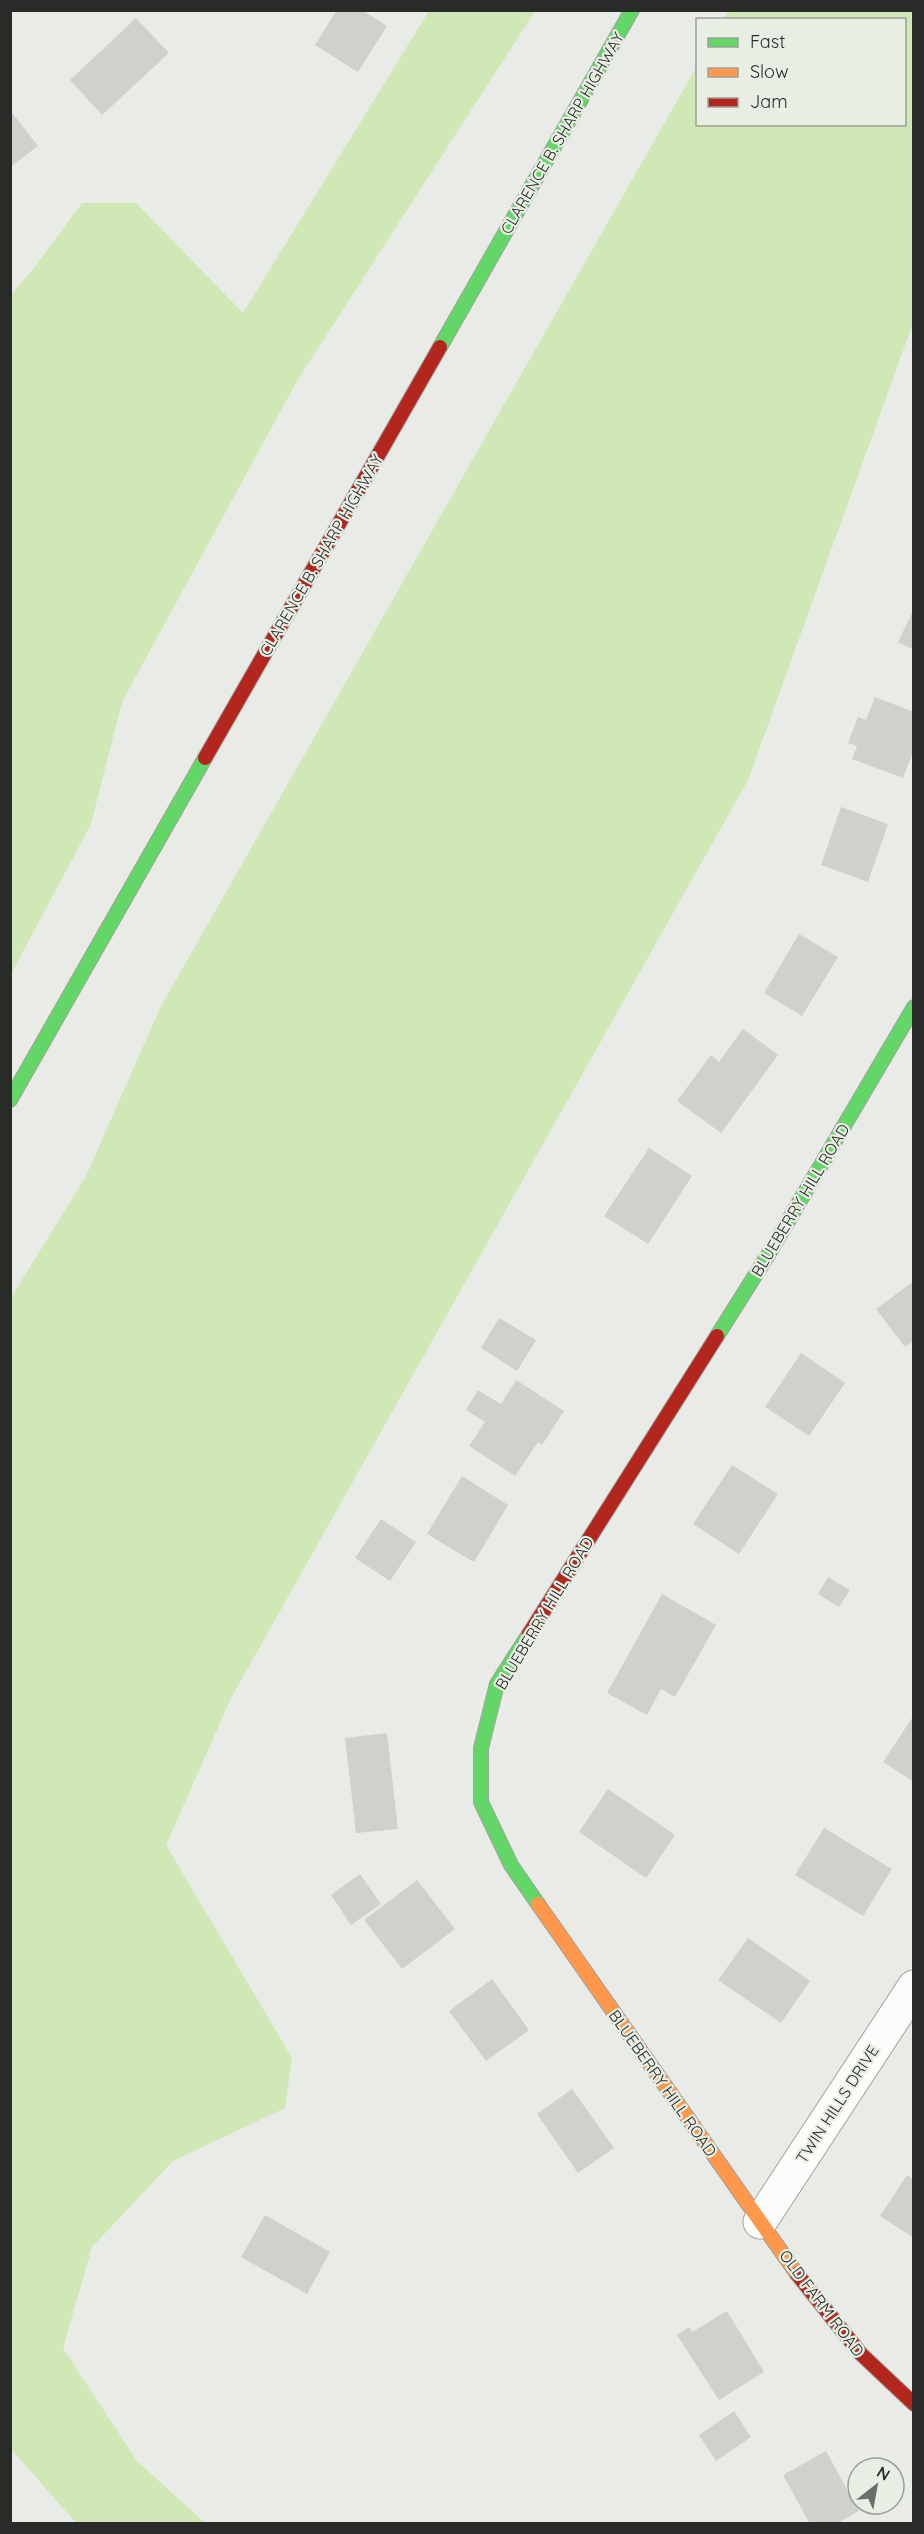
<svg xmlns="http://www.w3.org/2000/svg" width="924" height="2534" font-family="Quicksand,sans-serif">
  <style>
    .green { fill: #cfe8b6 }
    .building { fill: #cfd1cd }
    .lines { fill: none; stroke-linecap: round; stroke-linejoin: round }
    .street-casing { stroke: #a0a39f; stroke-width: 35 }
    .fast-casing { stroke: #a0a39f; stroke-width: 16 }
    .slow-casing { stroke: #a0a39f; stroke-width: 16 }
    .jam-casing { stroke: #a0a39f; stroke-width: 16 }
    .street { stroke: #fcfcfb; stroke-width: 33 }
    .fast { stroke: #63d668; stroke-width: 14 }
    .slow { stroke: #ff974d; stroke-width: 14 }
    .jam { stroke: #b3261e; stroke-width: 14 }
    .labels { text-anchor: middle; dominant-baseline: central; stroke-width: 4.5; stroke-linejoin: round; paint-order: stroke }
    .street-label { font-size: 16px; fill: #292b28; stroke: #e8eee3 }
  </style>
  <rect width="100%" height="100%" fill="#e8ebe6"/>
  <path class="green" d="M429,11H535L297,381L122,702L91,824L11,974V295L33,269L82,203H136L243,313Z
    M729,11H913V323L748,780L231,1698L166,1845L292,2058L285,2108L173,2161L92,2247L63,2348L137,2461L205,2523H76L11,2449V1298L86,1176L160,1008L697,66L698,124H904V20L724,19Z"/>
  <path class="building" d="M337,10H362L387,26L358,72L315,45Z
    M136,18L169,53L102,115L70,80Z
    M10,110L38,146L10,167Z
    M914,609V650L898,642Z
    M875,697L914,712V750L903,778L852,759L857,746L848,743L858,717L866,720Z
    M841,807L888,824L868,882L821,865Z
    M799,934L838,957L802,1016L764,993Z
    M743,1029L778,1055L721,1133L677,1101L711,1055L719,1062Z
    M649,1148L692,1176L648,1244L604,1216Z
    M914,1281V1340L905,1347L876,1309Z
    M499,1318L536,1340L517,1371L481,1348Z
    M801,1353L845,1383L809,1436L765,1407Z
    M516,1380L564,1411L542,1445L538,1442L515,1476L469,1446L485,1422L466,1410L478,1390L501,1404Z
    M732,1465L778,1494L739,1554L693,1524Z
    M462,1476L508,1505L474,1562L427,1534Z
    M381,1519L416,1542L390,1581L355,1558Z
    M828,1577L850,1590L839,1607L818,1594Z
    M662,1594L716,1625L675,1697L661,1689L647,1715L607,1693Z
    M914,1715V1782L883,1762Z
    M387,1733L398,1829L356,1833L345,1738Z
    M608,1789L675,1835L646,1878L579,1832Z
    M824,1828L892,1869L863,1916L795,1875Z
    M360,1874L381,1904L351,1925L331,1895Z
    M417,1880L455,1929L402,1969L364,1920Z
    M748,1938L810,1981L781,2023L718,1980Z
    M492,1979L529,2030L486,2061L449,2011Z
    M572,2089L614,2148L578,2173L537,2114Z
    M907,2175L914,2180V2238L880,2216Z
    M265,2215L330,2252L307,2294L241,2257Z
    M727,2311L764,2372L719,2400L677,2335L689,2327L692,2332Z
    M734,2411L751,2437L716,2461L699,2435Z
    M826,2451L859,2511L836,2524H810L783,2475Z"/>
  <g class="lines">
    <g class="street-casing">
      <path id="street" d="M760,2222L914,1987"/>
    </g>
    <g class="fast-casing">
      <path id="fast" d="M440,347L632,10
        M10,1100L205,758
        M717,1336L768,1255L914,1007
        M529,1634L497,1684L481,1748V1802L511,1865L538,1904"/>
    </g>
    <g class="slow-casing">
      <path id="slow" d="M538,1904L797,2274"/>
    </g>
    <g class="jam-casing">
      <path id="jam" d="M205,758L440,347
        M529,1634L717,1336
        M797,2274L861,2354L914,2404"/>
    </g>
    <use href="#street" class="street"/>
    <use href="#fast" class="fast"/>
    <use href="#slow" class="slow"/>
    <use href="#jam" class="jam"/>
  </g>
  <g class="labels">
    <g class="street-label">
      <text transform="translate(562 133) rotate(-60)">CLARENCE B. SHARP HIGHWAY</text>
      <text transform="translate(321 555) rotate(-60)">CLARENCE B. SHARP HIGHWAY</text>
      <text transform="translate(800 1200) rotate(-59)">BLUEBERRY HILL ROAD</text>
      <text transform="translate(544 1613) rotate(-59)">BLUEBERRY HILL ROAD</text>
      <text transform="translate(663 2083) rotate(55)">BLUEBERRY HILL ROAD</text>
      <text transform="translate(837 2104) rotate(-57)">TWIN HILLS DRIVE</text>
      <text transform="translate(822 2303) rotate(53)">OLD FARM ROAD</text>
    </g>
  </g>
  <rect width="924" height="2534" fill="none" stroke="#292b28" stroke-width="24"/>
  <rect x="696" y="18" width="210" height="108" fill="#e8eee3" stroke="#9ca098" stroke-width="1.5"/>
  <rect x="708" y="38" width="30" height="9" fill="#63d668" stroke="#9ca098" stroke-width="1.5"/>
  <text x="750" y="48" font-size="18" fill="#292b28">Fast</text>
  <rect x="708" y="68" width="30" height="9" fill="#ff974d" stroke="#9ca098" stroke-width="1.5"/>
  <text x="750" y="78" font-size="18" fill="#292b28">Slow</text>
  <rect x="708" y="98" width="30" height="9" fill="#b3261e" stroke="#9ca098" stroke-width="1.5"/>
  <text x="750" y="108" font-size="18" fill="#292b28">Jam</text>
  <g transform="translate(876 2486) rotate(31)"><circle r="28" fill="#e8eee3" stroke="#9ca098" stroke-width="1.5"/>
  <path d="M0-4.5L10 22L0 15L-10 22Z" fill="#6c6e6a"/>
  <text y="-9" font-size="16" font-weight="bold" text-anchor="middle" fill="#292b28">N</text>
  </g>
</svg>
